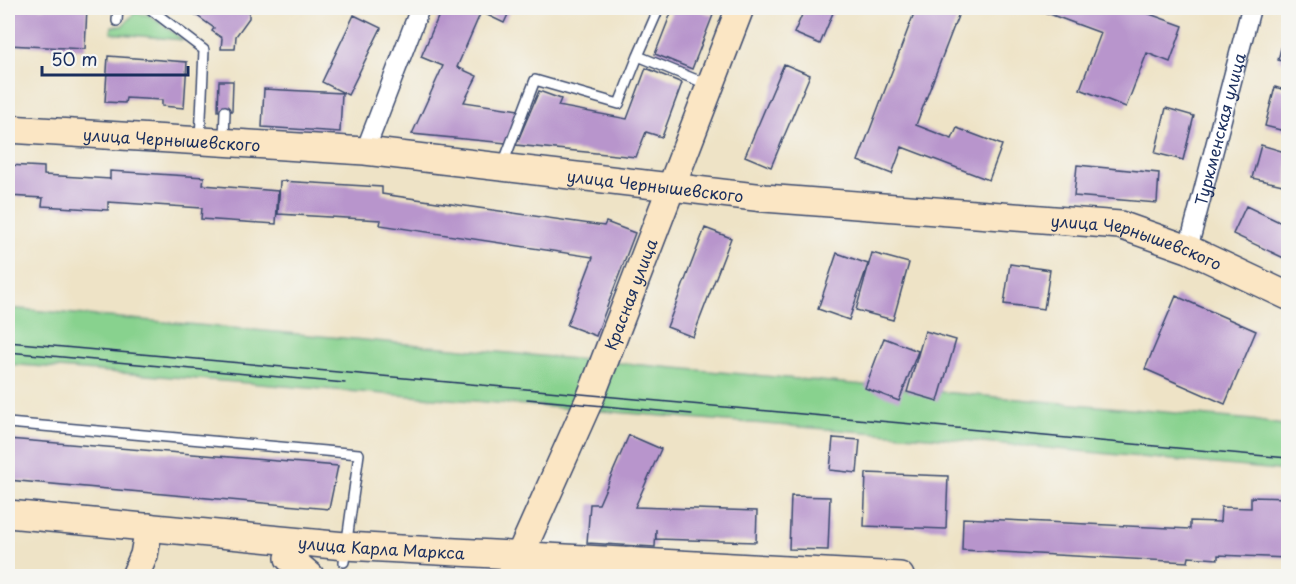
<svg xmlns="http://www.w3.org/2000/svg" width="1296" height="584" font-family="'Playpen Sans',sans-serif">
  <style>
    .green { fill: #88d28e; stroke: #528076; stroke-width: 1.5 }
    .building { fill: #b895cc }
    .lines { fill: none; stroke-linecap: round; stroke-linejoin: round }
    .lane-casing { stroke: #3b4a6e; stroke-width: 12 }
    .street-casing { stroke: #3b4a6e; stroke-width: 21 }
    .secondary-casing { stroke: #3b4a6e; stroke-width: 30 }
    .lane { stroke: #fff; stroke-width: 9 }
    .street { stroke: #fff; stroke-width: 18 }
    .secondary { stroke: #fbe6c4; stroke-width: 27 }
    .tram { stroke: #1b2f5e; stroke-width: 1.5 }
    .labels { text-anchor: middle; dominant-baseline: central; stroke-width: 5; stroke-linejoin: round; paint-order: stroke }
    .street-label { font-size: 16px; fill: #1b2f5e; stroke: #f6f6f2 }
  </style>
  <rect width="100%" height="100%" fill="#f6f6f2"/>
  <filter id="ink" filterUnits="userSpaceOnUse"><feTurbulence type="fractalNoise" baseFrequency=".0167" numOctaves="2"/><feDisplacementMap in="SourceGraphic" scale="12" xChannelSelector="R" yChannelSelector="G"/><feConvolveMatrix kernelMatrix="1 2 1 2 8 2 1 2 1" color-interpolation-filters="sRGB"/></filter>
  <filter id="wash" filterUnits="userSpaceOnUse"><feTurbulence type="fractalNoise" baseFrequency=".008" numOctaves="4" result="noise"/><feDisplacementMap in="SourceGraphic" scale="24" xChannelSelector="R" yChannelSelector="G"/><feGaussianBlur stdDeviation="1.35" result="paint"/><feColorMatrix in="noise" values="0 0 0 0 0 0 0 0 0 0 0 0 0 0 0 0 0 1.4 0 .05"/><feComposite in="paint" operator="in"/></filter>
  <g filter="url(#wash)">
    <rect width="100%" height="100%" fill="#eee3c6"/>
    <path class="green" d="M135,13L149,15L183,40L111,33L112,26H122Z
      M8,308L1253,420L1288,426V471L941,438L8,364Z"/>
    <g id="blocks">
      <path class="building" d="M8,8H87L85,49L8,45Z
        M186,8H249V18L236,36L235,49H221L222,38L212,31L214,28Z
        M363,8H378L375,13Z
        M442,8H511L504,23L481,12L457,67L477,76L464,102L519,110L506,143L412,134L443,66L421,57Z
        M673,8H693L713,15L692,69L655,54Z
        M805,8H835L820,44L794,33Z
        M916,8H961L916,125L952,139L957,128L1002,145L989,180L902,147L892,174L858,161Z
        M1033,8H1133L1183,26L1170,62L1147,53L1126,107L1080,89L1101,33Z
        M354,15L381,28L348,95L322,82Z
        M1288,21V63L1278,60Z
        M108,56L187,62L184,108L162,106V100L126,98L125,103L105,102Z
        M784,64L810,75L771,167L745,156Z
        M646,68L682,83L662,137L646,132L636,157L516,145L539,91L561,99L558,106L627,119Z
        M219,81H233L232,111H218Z
        M1275,87L1288,91V132L1265,126Z
        M264,89L342,93L340,132L262,127Z
        M1166,108L1194,116L1183,160L1155,153Z
        M1261,145L1288,153L1287,186L1252,178Z
        M8,165L44,167V175L110,179V171L204,177L203,185L278,191L276,224L201,219L202,208L108,202V210L42,206L43,198L8,196Z
        M1077,165L1159,173L1157,203L1074,196Z
        M280,181L382,187V194L604,226L606,222L635,233L596,336L567,325L593,257L380,225L381,220L278,214Z
        M1246,206L1288,226V260L1233,234Z
        M705,228L731,238L693,337L667,327Z
        M837,253L868,264L849,320L818,309Z
        M872,253L909,263L893,320L856,310Z
        M1010,264L1050,270L1044,309L1004,304Z
        M1176,296L1256,331L1225,404L1145,369Z
        M925,331L956,340L938,401L907,392Z
        M884,338L918,351L899,401L865,388Z
        M629,435L661,449L635,507L757,511L756,542L656,539V529L655,547L587,543L590,504H599Z
        M833,438L860,440L857,473L830,470Z
        M8,439L338,466L329,509L8,480Z
        M866,473L948,476L946,529L864,526Z
        M791,496L830,497L828,550L789,549Z
        M1251,497L1288,498V558L1218,555V559L1189,557L1188,562L962,550L963,518L1190,529V521L1220,522L1221,507L1251,508Z"/>
    </g>
  </g>
  <g filter="url(#ink)">
    <use href="#blocks" fill-opacity="0" stroke="#3b4a6e" stroke-width="1.5"/>
    <g class="lines">
      <g class="lane-casing">
        <path id="lane" d="M149,8L204,50L200,140
          M659,8L638,56L709,85
          M117,21L118,8
          M224,139L225,111
          M503,164L535,80L619,104L638,56
          M8,423L359,454L344,562"/>
      </g>
      <g class="street-casing">
        <g id="street">
          <path d="M365,151L420,8"/>
          <path id="s1" d="M1188,249L1251,8"/>
        </g>
      </g>
      <g class="secondary-casing">
        <g id="secondary">
          <path id="s2" d="M8,129L365,151L764,198L1120,225L1188,249L1288,296"/>
          <path id="s3" d="M8,514L345,546L900,576"/>
          <path d="M289,558L310,576"/>
          <path id="s4" d="M512,573L591,396L740,8"/>
          <path d="M135,576L144,555L149,527"/>
        </g>
      </g>
      <use href="#lane" class="lane"/>
      <use href="#street" class="street"/>
      <use href="#secondary" class="secondary"/>
      <path class="tram" d="M8,342L1288,458
        M8,352L345,383
        M527,399L692,414"/>
    </g>
  </g>
  <g class="labels">
    <g class="street-label">
      <text stroke="none"><textPath href="#s1" startOffset="124">Туркменская улица</textPath></text>
      <text stroke="none"><textPath href="#s2" startOffset="164">улица Чернышевского</textPath></text>
      <text stroke="none"><textPath href="#s2" startOffset="650">улица Чернышевского</textPath></text>
      <text stroke="none"><textPath href="#s2" startOffset="1136">улица Чернышевского</textPath></text>
      <text stroke="none"><textPath href="#s4" startOffset="303">Красная улица</textPath></text>
      <text stroke="none"><textPath href="#s3" startOffset="375">улица Карла Маркса</textPath></text>
    </g>
  </g>
  <rect width="1296" height="584" fill="none" stroke="#f6f6f2" stroke-width="30"/>
  <path d="M42 66v9h146v-9" fill="none" stroke="#1b2f5e" stroke-width="3"/>
  <text x="51" y="66" font-size="18" fill="#1b2f5e" stroke="#f6f6f2" stroke-width="4.5" paint-order="stroke">50 m</text>
</svg>
